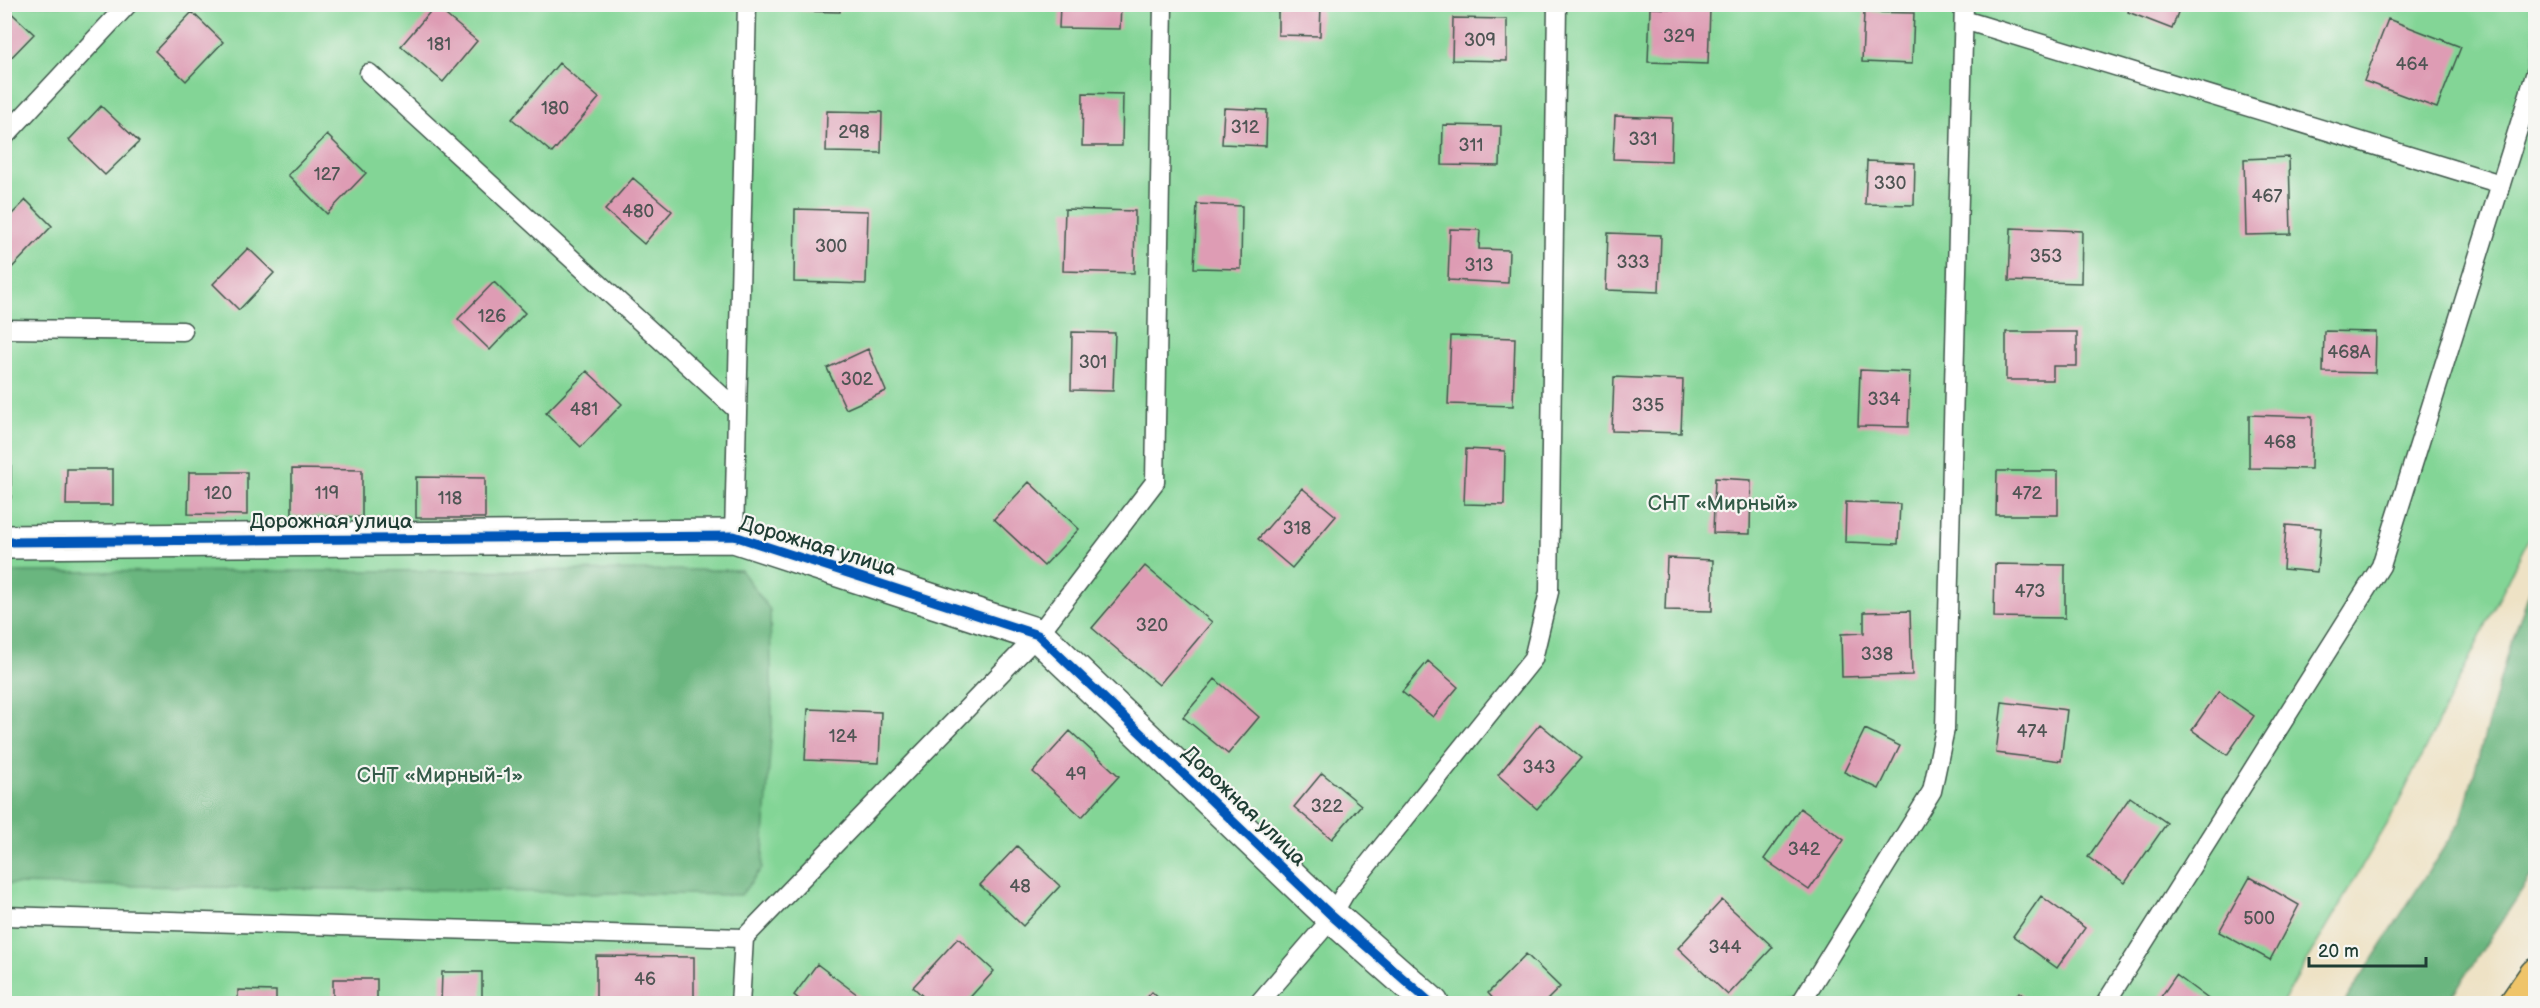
<svg xmlns="http://www.w3.org/2000/svg" width="2540" height="1008" font-family="'Balsamiq Sans',sans-serif">
  <style>
    .green { fill: #83d596; stroke: #518965; stroke-width: 1.5 }
    .forest { fill: #6ab67f; stroke: #447a5a; stroke-width: 1.5 }
    .building { fill: #de9cb4 }
    .lines { fill: none; stroke-linecap: round; stroke-linejoin: round }
    .lane-casing { stroke: #3e564a; stroke-width: 21 }
    .street-casing { stroke: #3e564a; stroke-width: 36 }
    .primary-casing { stroke: #3e564a; stroke-width: 36 }
    .lane { stroke: #fff; stroke-width: 18 }
    .street { stroke: #fff; stroke-width: 33 }
    .primary { stroke: #efc469; stroke-width: 33 }
    .cycleway-casing { stroke: #f6f6f2; stroke-width: 13 }
    .cycleway { stroke: #0057b8; stroke-width: 9 }
    .labels { text-anchor: middle; dominant-baseline: central; stroke-width: 4.5; stroke-linejoin: round; paint-order: stroke }
    .number-label { font-size: 18px; fill: #4f5554 }
    .park-label { font-size: 21px; fill: #335b48; stroke: #f6f6f2 }
    .street-label { font-size: 21px; fill: #1f3d34; stroke: #f6f6f2 }
  </style>
  <rect width="100%" height="100%" fill="#f6f6f2"/>
  <filter id="ink" filterUnits="userSpaceOnUse"><feTurbulence type="fractalNoise" baseFrequency=".0167" numOctaves="2"/><feDisplacementMap in="SourceGraphic" scale="12" xChannelSelector="R" yChannelSelector="G"/><feConvolveMatrix kernelMatrix="1 2 1 2 8 2 1 2 1" color-interpolation-filters="sRGB"/></filter>
  <filter id="wash" filterUnits="userSpaceOnUse"><feTurbulence type="fractalNoise" baseFrequency=".008" numOctaves="4" result="noise"/><feDisplacementMap in="SourceGraphic" scale="24" xChannelSelector="R" yChannelSelector="G"/><feGaussianBlur stdDeviation="1.35" result="paint"/><feColorMatrix in="noise" values="0 0 0 0 0 0 0 0 0 0 0 0 0 0 0 0 0 1.4 0 .05"/><feComposite in="paint" operator="in"/></filter>
  <g filter="url(#wash)">
    <rect width="100%" height="100%" fill="#eee2c5"/>
    <path class="green" d="M5,5H2535V525L2392,816L2282,1003L5,1004Z"/>
    <path class="forest" d="M741,570L770,610L772,723L762,868L741,895L5,884V572Z
      M2535,576V871L2447,1003H2344L2461,821L2506,658Z"/>
    <g id="blocks">
      <path class="building" d="M1060,4H1121L1120,29L1059,28Z
        M1278,4H1321L1320,36L1278,35Z
        M2131,4H2181L2172,29L2128,12Z
        M801,5H840V12L801,11Z
        M4,6L34,34L4,65Z
        M435,6L477,41L443,82L401,46Z
        M1650,8L1710,10L1708,64L1648,62Z
        M192,12L223,42L186,81L155,51Z
        M1864,12L1914,13L1912,64L1862,62Z
        M1453,18L1507,19V61L1452,60Z
        M2388,19L2461,47L2437,108L2364,81Z
        M559,63L599,98L552,153L512,119Z
        M1083,93L1123,94L1122,146H1082Z
        M101,106L139,142L105,175L69,140Z
        M1224,108L1267,110L1266,146L1222,144Z
        M827,111L882,112L881,153L826,152Z
        M1615,116L1672,118L1671,161L1613,159Z
        M1443,125L1501,126L1500,166L1442,165Z
        M327,135L366,173L327,214L288,175Z
        M2289,157L2291,234L2246,235L2244,159Z
        M1867,161L1915,163L1914,205L1865,204Z
        M633,178L672,211L644,244L605,210Z
        M26,200L52,226L4,276V222Z
        M1197,204L1242,206L1241,269L1194,268Z
        M795,209L868,211L866,284L794,282Z
        M1065,209L1135,211L1134,273L1063,271Z
        M2011,228L2082,231L2081,283L2009,281Z
        M1450,229L1480,230L1479,249L1509,250L1508,283L1448,280Z
        M1608,233L1661,235L1659,292L1606,290Z
        M248,248L274,273L239,310L213,284Z
        M494,282L525,313L490,350L458,319Z
        M2324,331L2376,332L2375,373L2323,372Z
        M1072,332L1115,333L1113,391L1071,390Z
        M2006,332H2077V366H2053V380H2006Z
        M1451,336L1515,338L1513,406L1448,404Z
        M868,349L886,391L846,409L827,368Z
        M1860,370L1910,372L1908,427L1858,426Z
        M587,371L622,404L581,447L546,413Z
        M1614,377L1683,380L1681,433L1612,431Z
        M2249,415L2312,417L2311,469L2249,468Z
        M1466,449L1505,451L1504,505L1464,504Z
        M4,450H11V498H4Z
        M67,469H113V505H66Z
        M292,469L362,470V517L292,516Z
        M1997,471H2058V515H1996Z
        M189,472H247V515L188,514Z
        M416,477L485,478V518H416Z
        M1715,478L1751,480L1750,534L1713,533Z
        M1029,482L1079,529L1044,566L994,519Z
        M1302,488L1336,516L1292,568L1258,539Z
        M1846,502L1900,504L1898,544L1845,542Z
        M2286,525L2321,528L2317,572L2283,569Z
        M1667,558L1713,560L1712,611L1665,610Z
        M1995,564L2065,565V618L1994,617Z
        M1145,566L1212,622L1159,685L1092,628Z
        M1910,611L1912,675L1842,677L1841,634L1864,633V612Z
        M1428,661L1458,687L1433,717L1402,692Z
        M1215,679L1259,717L1228,754L1183,717Z
        M2219,691L2254,716L2227,755L2192,730Z
        M2002,702L2067,710L2061,761L1996,753Z
        M808,709L881,712L879,763L805,760Z
        M1540,724L1581,758L1537,809L1498,775Z
        M1865,729L1900,746L1879,789L1844,772Z
        M1070,731L1119,776L1082,817L1033,772Z
        M1322,773L1361,805L1332,839L1294,807Z
        M2130,797L2167,823L2125,883L2088,857Z
        M1800,808L1844,840L1809,890L1764,859Z
        M1017,846L1060,886L1023,926L980,885Z
        M2250,877L2299,905L2270,960L2219,932Z
        M2041,896L2085,928L2057,968L2013,936Z
        M1722,900L1773,947L1728,995L1678,948Z
        M958,938L994,971L964,1004H931L913,987Z
        M1526,954L1560,987L1543,1004H1498L1488,993Z
        M596,956L694,957V1001L596,1004Z
        M817,964L862,998L857,1004H805L794,995Z
        M442,972H482V1004H441Z
        M2176,975L2215,1004H2156Z
        M333,979H377V1004H333Z
        M238,990L276,991V1004H238Z
        M1152,992L1165,1004H1141Z
        M2019,992L2034,1004H2011Z"/>
    </g>
  </g>
  <g filter="url(#ink)">
    <use href="#blocks" fill-opacity="0" stroke="#3e564a" stroke-width="1.5"/>
    <g class="lines">
      <g class="lane-casing">
        <path id="lane" d="M1964,20L2501,184
          M369,73L737,410
          M4,137L128,4
          M4,329L183,331
          M734,536L747,4
          M4,916L744,938L1038,635L1155,482L1163,4
          M740,1004L744,938
          M1258,1004L1327,924L1345,893L1533,659L1549,592L1557,4
          M1800,1004L1932,791L1945,729L1964,4
          M2105,1004L2381,566L2536,72"/>
      </g>
      <g class="street-casing">
        <path id="street" d="M4,542L734,536L1038,635L1332,916L1432,1004"/>
      </g>
      <g class="primary-casing">
        <path id="primary" d="M2516,1004L2536,975"/>
      </g>
      <use href="#lane" class="lane"/>
      <use href="#street" class="street"/>
      <use href="#primary" class="primary"/>
      <g class="cycleway-casing">
        <path id="cycleway" d="M4,542L734,536L1038,635L1332,916L1432,1004"/>
      </g>
      <use href="#cycleway" class="cycleway"/>
    </g>
  </g>
  <g class="labels">
    <g class="number-label">
      <text x="1679" y="36">329</text>
      <text x="1480" y="40">309</text>
      <text x="439" y="44">181</text>
      <text x="2412" y="64">464</text>
      <text x="555" y="108">180</text>
      <text x="1245" y="127">312</text>
      <text x="854" y="132">298</text>
      <text x="1643" y="139">331</text>
      <text x="1471" y="145">311</text>
      <text x="327" y="174">127</text>
      <text x="1890" y="183">330</text>
      <text x="2267" y="196">467</text>
      <text x="638" y="211">480</text>
      <text x="831" y="246">300</text>
      <text x="2046" y="256">353</text>
      <text x="1633" y="262">333</text>
      <text x="1479" y="265">313</text>
      <text x="492" y="316">126</text>
      <text x="2349" y="352">468А</text>
      <text x="1093" y="362">301</text>
      <text x="857" y="379">302</text>
      <text x="1884" y="399">334</text>
      <text x="1648" y="405">335</text>
      <text x="584" y="409">481</text>
      <text x="2280" y="442">468</text>
      <text x="218" y="493">120</text>
      <text x="327" y="493">119</text>
      <text x="2027" y="493">472</text>
      <text x="450" y="498">118</text>
      <text x="1297" y="528">318</text>
      <text x="2030" y="591">473</text>
      <text x="1152" y="625">320</text>
      <text x="1877" y="654">338</text>
      <text x="2032" y="731">474</text>
      <text x="843" y="736">124</text>
      <text x="1539" y="767">343</text>
      <text x="1076" y="774">49</text>
      <text x="1327" y="806">322</text>
      <text x="1804" y="849">342</text>
      <text x="1020" y="886">48</text>
      <text x="2259" y="918">500</text>
      <text x="1725" y="947">344</text>
      <text x="645" y="979">46</text>
    </g>
    <g class="park-label">
      <text x="1723" y="503">СНТ «Мирный»</text>
      <text x="440" y="775">СНТ «Мирный-1»</text>
    </g>
    <g class="street-label">
      <text x="331" y="521">Дорожная улица</text>
      <text transform="translate(818 546) rotate(17)">Дорожная улица</text>
      <text transform="translate(1244 806) rotate(44)">Дорожная улица</text>
    </g>
  </g>
  <rect width="2540" height="1008" fill="none" stroke="#f6f6f2" stroke-width="24"/>
  <path d="M2309 957v9h117v-9" fill="none" stroke="#1f3d34" stroke-width="3"/>
  <text x="2318" y="957" font-size="18" fill="#1f3d34" stroke="#f6f6f2" stroke-width="4.5" paint-order="stroke">20 m</text>
</svg>
